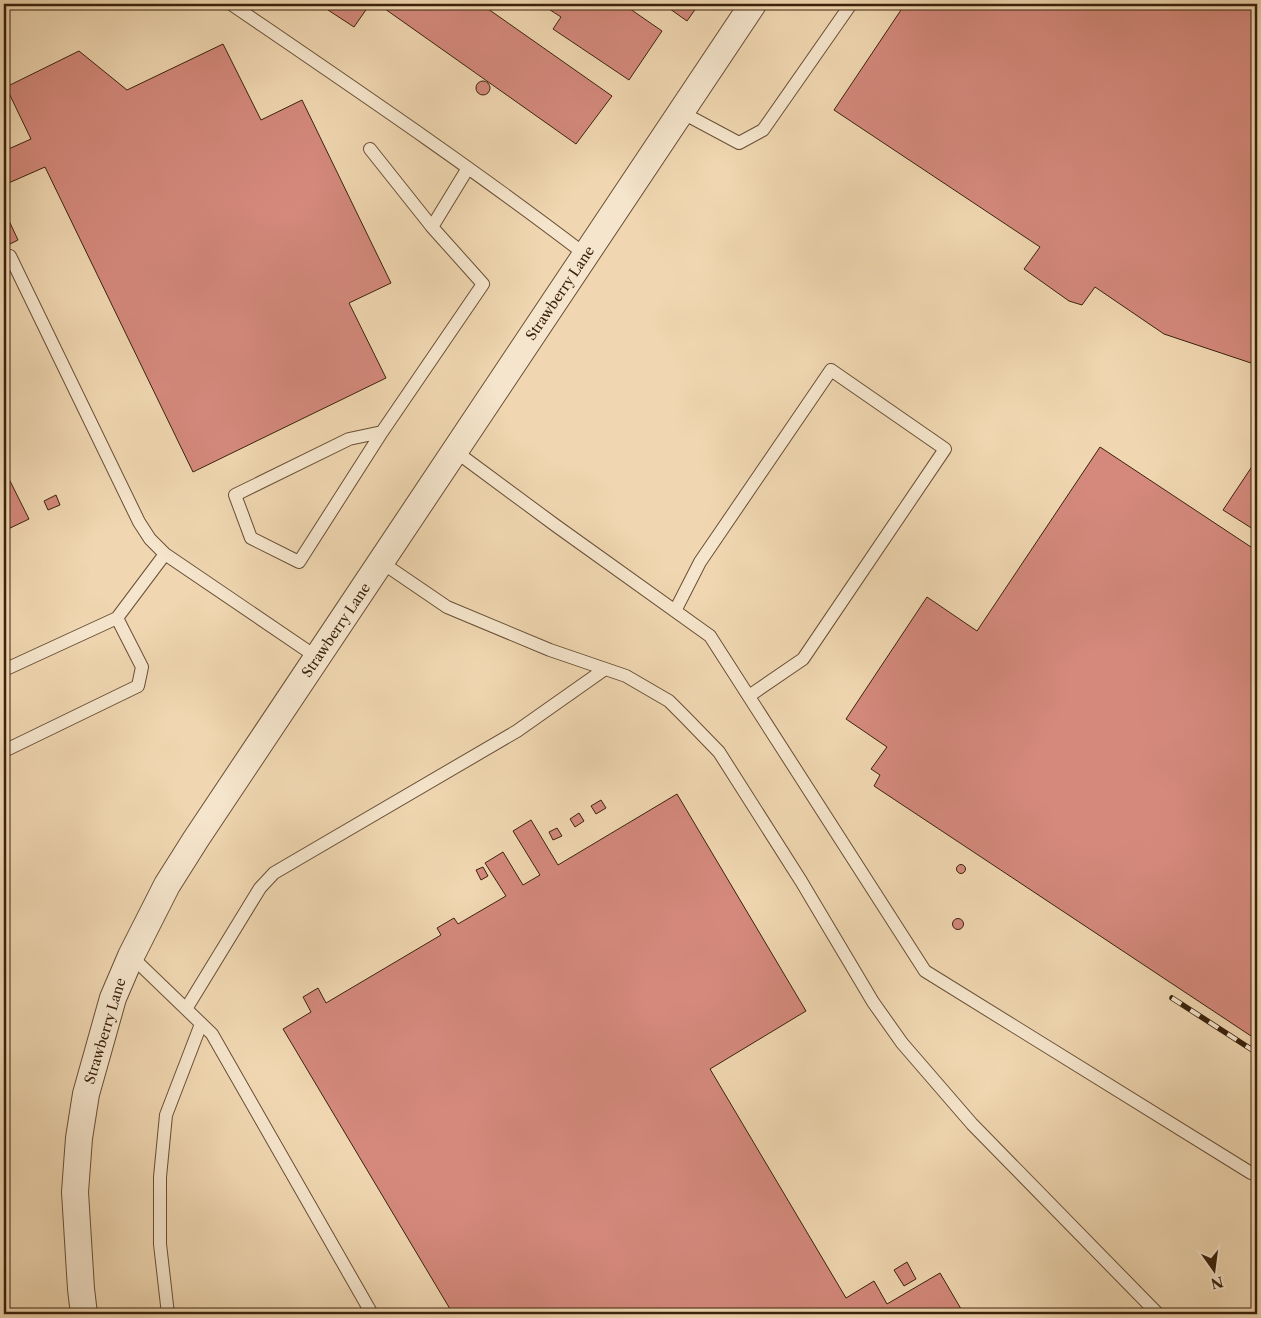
<svg xmlns="http://www.w3.org/2000/svg" width="1261" height="1318" font-family="'Libre Caslon Text',serif">
  <style>
    .building { fill: #d4897c; stroke: #3a220c }
    .lines { fill: none; stroke-linecap: round; stroke-linejoin: round }
    .service-casing { stroke: #684f35; stroke-width: 14 }
    .minor-casing { stroke: #684f35; stroke-width: 28 }
    .service { stroke: #f5e5cc; stroke-width: 12 }
    .minor { stroke: #f5e5cc; stroke-width: 26 }
    .rail-casing { stroke: #3a220c; stroke-width: 5.5 }
    .rail { stroke: #f5e5cc; stroke-width: 4; stroke-dasharray: 11; stroke-linecap: butt }
    .labels { text-anchor: middle; dominant-baseline: central; stroke-width: 4.5; stroke-linejoin: round; paint-order: stroke }
    .street-label { font-size: 14px; fill: #3a220c; stroke: #f5e5cc }
  </style>
  <rect width="100%" height="100%" fill="#f0d7b1"/>
  <filter id="stains"><feTurbulence type="fractalNoise" baseFrequency=".004" numOctaves="4"/><feColorMatrix values="0 0 0 0 .2 0 0 0 0 .09 0 0 0 0 .02 0 0 0 .5 -.17"/></filter>
  <radialGradient id="worn" r=".72"><stop offset=".6" stop-color="#630" stop-opacity="0"/><stop offset="1" stop-color="#630" stop-opacity=".3"/></radialGradient>
  <path class="building" d="M332,4H370L354,27L328,10Z
    M378,4H481L612,96L576,144Z
    M541,4H623L662,31L629,80L553,29L561,17Z
    M663,4H699L687,21Z
    M905,4H1257V365L1164,334L1095,287L1082,305L1069,301L1024,269L1040,247L834,110Z
    M223,44L261,120L302,100L371,242L391,283L349,303L386,378L193,472L45,167L4,185V151L31,139L6,87L79,51L127,90Z
    M476 88a7 7 0 1 1 14 0a7 7 0 1 1-14 0Z
    M4,210L18,240L4,247Z
    M1100,447L1257,551V1027L1251,1036L874,786L880,775L871,769L887,747L846,719L927,597L977,631Z
    M1257,459V522L1253,529L1223,510Z
    M4,469L29,519L4,531Z
    M56,495L60,505L48,510L44,501Z
    M677,794L806,1011L710,1069L846,1298L874,1281L887,1304L940,1273L964,1314H453L283,1029L311,1012L303,997L318,988L326,1003L441,935L437,928L454,918L458,924L506,896L485,863L503,852L523,885L540,875L513,831L531,820L558,865Z
    M601,800L606,808L596,814L591,806Z
    M579,813L584,821L575,827L570,819Z
    M557,828L562,836L553,840L549,832Z
    M956.5 869a4.5 4.5 0 1 1 9 0a4.5 4.5 0 1 1-9 0Z
    M483,867L488,876L481,880L476,870Z
    M952.5 924a5.5 5.5 0 1 1 11 0a5.5 5.5 0 1 1-11 0Z
    M907,1262L916,1279L904,1286L894,1270Z"/>
  <g class="lines">
    <g class="service-casing">
      <path id="service" d="M231,4C351,86 471,167 586,255
        M681,112L739,143L763,130L851,4
        M370,149L432,227
        M10,256L139,522L150,539L165,554L318,658
        M382,432L349,439L235,495L251,538L299,562L382,432L483,284L432,227L468,168
        M455,451L555,525L710,636L925,971L1251,1173
        M381,562L447,607L550,650L626,676L669,701L685,717L719,752L801,881L873,1002L902,1043L972,1124L1158,1314
        M675,611L700,562L831,370L945,449L803,659L749,696
        M4,670L117,618L165,554
        M4,751L138,686L142,667L117,618
        M131,956L212,1034L372,1314
        M186,1009L260,888L274,873L517,731L605,669
        M168,1314L160,1244V1177L166,1115L201,1024"/>
    </g>
    <g class="minor-casing">
      <path id="minor" d="M84,1314L81,1289L75,1192L79,1138L86,1094L113,998L131,956L167,885L196,839L753,4"/>
    </g>
    <use href="#service" class="service"/>
    <use href="#minor" class="minor"/>
    <g class="rail-casing">
      <path id="rail" d="M1172,998L1257,1053"/>
    </g>
    <use href="#rail" class="rail"/>
  </g>
  <g class="labels">
    <g class="street-label">
      <text transform="translate(560 293) rotate(-56)">Strawberry Lane</text>
      <text transform="translate(336 630) rotate(-56)">Strawberry Lane</text>
      <text transform="translate(105 1031) rotate(-73)">Strawberry Lane</text>
    </g>
  </g>
  <rect width="1261" height="1318" fill="none" stroke="#f0d7b1" stroke-width="20"/>
  <rect x="5" y="5" width="1251" height="1308" fill="none" stroke="#3a220c" stroke-width="2.5"/>
  <rect x="10" y="10" width="1241" height="1298" fill="none" stroke="#3a220c"/>
  <g transform="translate(1214 1270) rotate(166)" stroke="#f5e5cc" stroke-width="4" paint-order="stroke">
  <path d="M0-4L9 19L0 12L-9 19Z" fill="#3a220c"/>
  <text y="-8" font-size="14" font-weight="bold" text-anchor="middle" fill="#3a220c">N</text>
  </g>
  <rect width="100%" height="100%" filter="url(#stains)"/>
  <rect width="100%" height="100%" fill="url(#worn)"/>
</svg>
